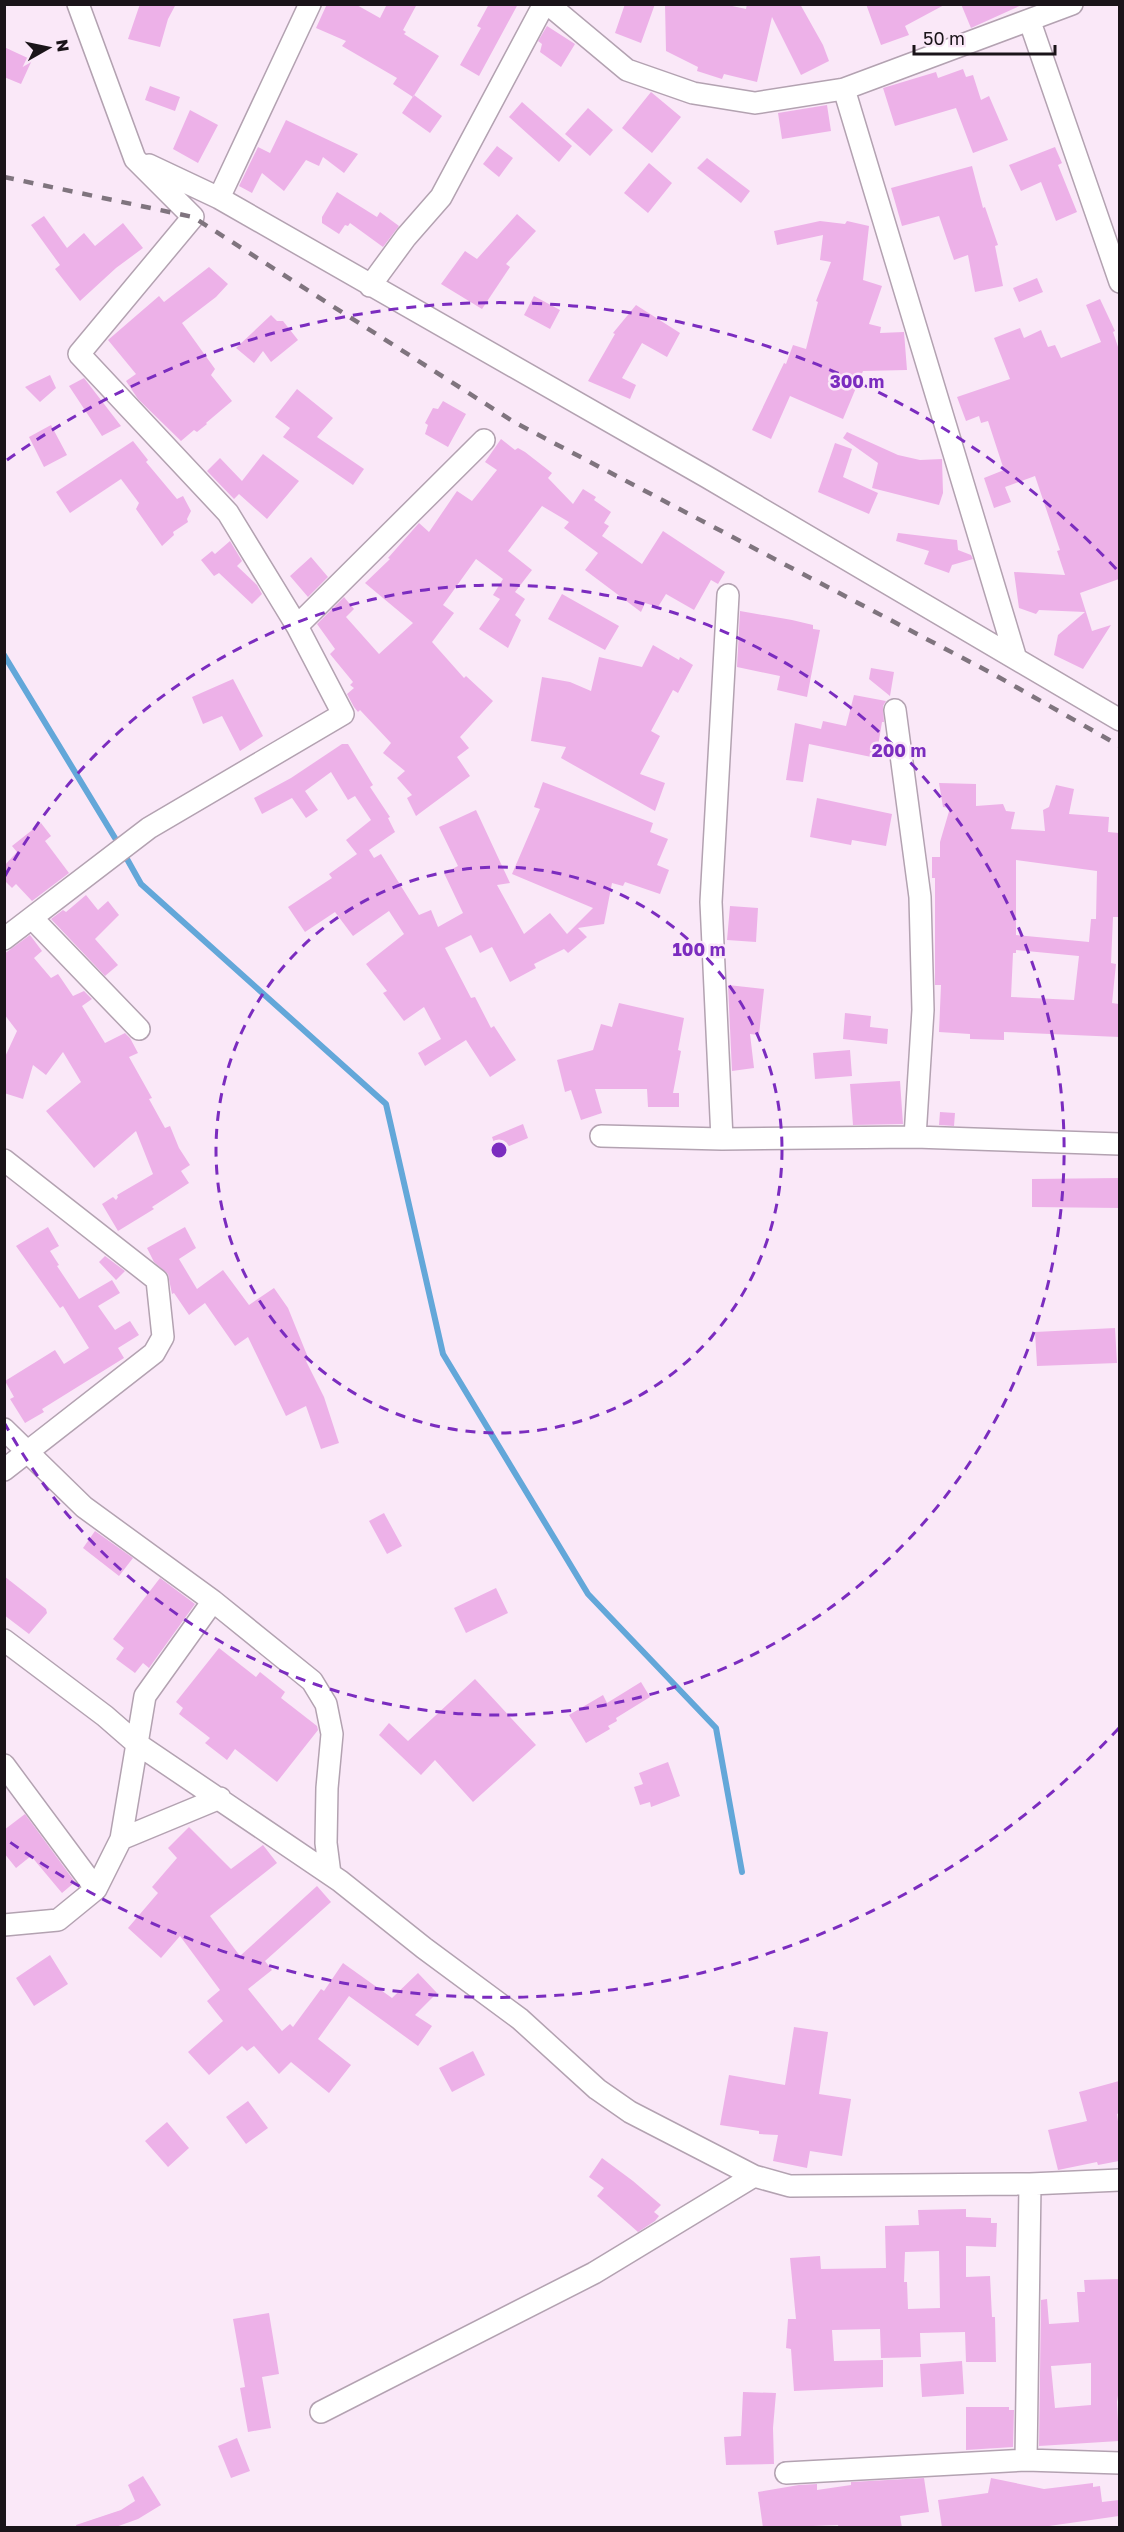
<svg xmlns="http://www.w3.org/2000/svg" width="1124" height="2532" font-family="'Golos Text',sans-serif">
  <style>
    .lines { fill: none; stroke-linecap: round; stroke-linejoin: round }
    .stream { stroke: #63a7d9; stroke-width: 6 }
    .building { fill: #edb1e8; fill-rule: evenodd }
    .street-casing { stroke: #b3a2b1; stroke-width: 24 }
    .street { stroke: #fff; stroke-width: 21 }
    .rail { stroke: #7f747e; stroke-width: 4.5; stroke-dasharray: 10 10; stroke-linecap: butt }
    .ring { fill: none; stroke: #7b2cbf; stroke-width: 3; stroke-dasharray: 10 8 }
    .centre { fill: #7b2cbf; stroke: #fae8f8; stroke-width: 3 }
    .ring-label { font-size: 18px; text-anchor: middle; font-weight: bold; fill: #7b2cbf; stroke: #fae8f8; stroke-width: 5; stroke-linejoin: round; paint-order: stroke }
  </style>
  <rect width="100%" height="100%" fill="#fae8f8"/>
  <g class="lines">
    <path class="stream" d="M4,655L115,838
      M127,859L141,884L386,1104L443,1354L588,1594L716,1728L742,1872"/>
  </g>
  <path class="building" d="M140,4H176L168,19L160,47L128,39Z
    M327,4H355L380,18L387,4H417L403,30L406,32L404,34L439,56L413,97L393,84L397,78L342,46L346,41L316,28Z
    M489,4H518L479,76L460,65L481,28L477,26Z
    M625,4H655L641,43L615,33Z
    M665,4H723L746,9L747,4H800L823,45L829,61L801,75L772,17L757,82L724,74L722,79L697,71L698,67L666,51Z
    M866,4H946L905,26L909,35L881,45Z
    M961,4H1024L971,28Z
    M547,26L575,44L561,67L540,52L542,44L538,41Z
    M4,47L32,60L21,84L4,77Z
    M963,69L966,77L973,75L981,100L989,96L1008,140L973,153L956,108L895,126L883,88L936,72L938,78Z
    M150,86L180,97L175,111L145,100Z
    M651,92L681,117L652,153L622,128Z
    M414,95L442,116L430,133L402,113Z
    M522,102L572,146L559,162L509,117Z
    M827,105L831,131L782,139L778,113Z
    M588,108L613,130L590,156L565,134Z
    M190,110L218,125L198,163L173,149Z
    M286,120L358,154L344,173L323,157L319,166L306,160L284,191L262,173L252,193L239,186L258,147L270,153Z
    M497,146L513,158L499,177L483,164Z
    M1055,147L1062,163L1058,165L1077,212L1056,221L1041,182L1021,191L1009,165Z
    M707,158L750,191L741,203L697,168Z
    M649,163L672,183L648,213L624,193Z
    M972,166L983,208L985,207L998,245L995,246L1003,286L975,292L968,255L954,260L939,216L902,226L891,188Z
    M337,192L377,217L380,212L399,226L383,247L350,223L348,226L345,225L339,234L322,223V217Z
    M517,214L536,231L506,264L510,267L482,309L441,284L465,251L477,259Z
    M44,216L67,248L84,233L95,246L123,223L143,248L116,268L80,301L55,269L60,265L31,225Z
    M820,221L845,224L847,221L869,226L863,280L882,286L869,324L881,327L880,333L904,332L907,370L863,371L843,419L790,396L771,439L752,430L784,363L786,364L793,345L806,349L818,302L816,301L831,262L820,260L823,235L777,245L774,231Z
    M209,267L228,284L216,297L182,323L215,369L211,375L232,401L206,423L207,424L197,432L194,430L181,441L138,399L126,381L136,374L108,340L159,296L164,302Z
    M1037,278L1043,292L1019,302L1013,288Z
    M534,296L560,310L550,329L524,315Z
    M1100,299L1115,331L1113,332L1119,350V579L1080,593L1092,631L1111,625L1083,669L1054,655L1058,635L1085,612L1039,610L1036,614L1019,608L1014,572L1065,575L1057,551L1060,550L1035,476L1005,487L1011,502L994,508L984,478L1004,470L988,421L981,423L979,416L966,421L957,397L1010,379L994,338L1020,328L1024,338L1041,330L1048,347L1055,345L1061,358L1101,342L1086,305Z
    M636,305L680,333L667,357L642,343L622,378L636,385L630,399L588,381L615,334L613,333Z
    M271,315L277,321H283L298,340L271,362L263,351L254,363L236,348Z
    M50,375L56,388L40,402L25,387Z
    M84,378L121,426L102,436L69,386Z
    M297,389L333,418L317,437L364,469L353,485L283,437L290,428L275,417Z
    M443,401L466,414L448,447L425,434L428,425L425,423L433,408L438,409Z
    M51,425L67,455L44,467L29,437Z
    M847,432L898,455L920,460L942,459L943,493L939,505L872,488L878,463L843,438Z
    M501,439L515,450L518,448L525,452L552,473L548,478L573,504L583,489L596,497L594,500L611,512L604,523L609,526L602,536L642,564L663,531L725,572L718,584L711,580L694,610L666,594L658,607L645,603L641,612L585,570L598,553L564,528L569,522L542,506L508,551L532,570L515,592L525,599L515,615L521,620L508,648L479,629L500,599L493,595L503,579L476,559L443,605L454,613L432,642L464,678L466,676L493,701L460,737L469,748L457,757L470,776L416,816L407,798L412,795L397,778L405,771L383,753L391,743L360,710L358,712L354,707L347,694L354,688L350,685L353,682L330,654L335,649L317,624L344,597L354,609L346,617L379,654L413,623L365,583L390,559L388,558L419,523L429,532L457,491L472,501L497,470L485,462Z
    M133,441L148,460L146,462L177,499L183,496L191,511L187,519L188,522L173,532L174,535L162,546L136,509L139,503L121,479L70,513L56,492Z
    M835,443L852,449L843,477L878,493L869,514L818,492Z
    M263,454L299,481L267,519L239,494L234,499L207,471L220,458L242,481Z
    M898,533L957,540L958,550L971,555L973,559L952,565L949,573L924,564L929,551L896,541Z
    M230,541L242,561L237,566L257,585L262,594L252,604L219,573L214,576L201,560L212,551L215,554Z
    M311,557L328,577L308,597L290,576Z
    M562,594L619,626L605,650L548,619Z
    M740,611L792,620L813,625V629L820,630L807,697L777,690L780,676L737,667Z
    M653,645L679,660L680,657L693,665L678,693L673,690L651,731L660,736L640,774L665,783L655,811L561,758L566,747L531,741L542,677L570,682L591,691L599,657L642,667Z
    M871,668L894,672L890,696L869,679Z
    M233,679L263,736L240,751L222,716L203,724L192,697Z
    M854,695L886,701L883,706L884,722H882L876,758L809,744L803,782L786,780L795,723L821,729L823,721L846,726Z
    M342,744H348L373,785L370,787L390,817L388,818L395,832L369,850L374,858L381,854L419,915L431,910L438,927L463,913L444,873L458,866L439,827L476,810L510,883L497,885L524,934L550,913L567,934L593,908L512,874L540,809L534,807L543,782L653,823L650,832L668,839L657,865L669,870L660,894L625,882L623,886L612,883L604,924L578,928L587,937L568,953L564,949L534,964L536,968L510,982L492,947L480,953L471,935L445,948L471,998L475,997L491,1028L494,1026L516,1060L490,1077L466,1040L425,1066L418,1053L441,1039L424,1007L404,1021L383,993L387,991L366,964L404,934L389,911L353,936L335,912L305,932L288,907L332,878L329,874L357,854L346,840L371,820L355,796L348,800L331,772L305,791L318,810L306,818L292,798L262,814L254,798L291,778Z
    M939,783L976,784V806L1003,804L1006,811L1015,812L1011,829L1045,831L1043,810L1049,807L1056,785L1074,789L1069,814L1109,817L1108,832L1119,833V917H1113L1111,963L1116,964L1112,1003L1119,1004V1037L1004,1032V1040L970,1039V1034L939,1032L941,985H935V878H932V857H940V842L950,808L943,807ZM1016,860L1097,871L1096,919H1091L1089,942L1016,935ZM1016,950L1079,956L1074,1000L1011,997L1013,953H1016Z
    M817,798L892,814L886,846L852,840L851,845L810,837Z
    M41,823L51,836L45,841L69,873L32,901L16,884L12,888L4,880V866L17,852L12,846Z
    M86,895L98,910L108,901L119,915L95,939L118,965L105,976L51,919L63,910L66,912Z
    M730,906L758,908L756,942L727,940Z
    M30,935L42,951L34,958L51,978L58,974L73,996L84,991L92,999L82,1006L105,1043L125,1033L130,1038L138,1053L129,1057L152,1098L149,1099L165,1128L170,1126L179,1148L190,1165L181,1171L189,1183L152,1207L154,1209L118,1231L102,1204L113,1197L116,1200L118,1197L117,1195L153,1174L136,1131L94,1168L46,1111L81,1082L63,1052L46,1075L33,1065L23,1099L4,1093V1059L17,1031L4,1014V954Z
    M728,985L764,989L759,1035L750,1034L754,1068L732,1071Z
    M619,1003L684,1018L678,1050L681,1051L673,1093H679V1107H648L647,1089H595L602,1113L581,1120L571,1090L565,1092L557,1060L593,1050L601,1024L612,1027Z
    M845,1013L871,1016L870,1027L888,1029L887,1044L843,1039Z
    M850,1050L852,1076L815,1079L813,1053Z
    M900,1081L903,1124L853,1125L850,1084Z
    M940,1112L955,1113L954,1126L939,1125Z
    M523,1124L528,1138L497,1151L492,1137Z
    M1119,1178V1208L1032,1207V1179Z
    M48,1227L59,1246L50,1251L59,1265L57,1266L79,1299L112,1280L120,1293L98,1306L115,1330L130,1321L139,1335L118,1348L124,1358L42,1409L44,1412L25,1423L10,1399L14,1397L5,1381L55,1350L64,1364L89,1348L63,1306L60,1308L16,1246Z
    M185,1227L196,1248L179,1259L197,1289L223,1270L249,1305L274,1288L288,1308L309,1360L306,1361L324,1397L339,1443L321,1449L306,1406L286,1416L248,1337L235,1346L205,1303L189,1315L174,1293L172,1294L168,1274L154,1262L147,1248Z
    M105,1256L125,1271L116,1280L99,1262Z
    M1115,1328L1117,1363L1037,1366L1035,1332Z
    M384,1513L402,1546L387,1554L369,1521Z
    M95,1531L133,1558L119,1576L83,1548Z
    M4,1576L46,1609L47,1613L29,1634L4,1615Z
    M160,1578L195,1604L149,1668L143,1663L135,1673L116,1659L124,1648L113,1639Z
    M496,1588L508,1613L466,1633L454,1608Z
    M219,1648L256,1677L260,1672L285,1692L281,1698L317,1726L318,1730L277,1782L235,1749L227,1760L205,1743L210,1738L179,1714L183,1708L176,1702Z
    M475,1679L536,1745L473,1802L435,1760L421,1775L379,1735L389,1723L408,1741Z
    M641,1682L650,1697L616,1718L617,1721L608,1726L610,1729L586,1743L569,1715L603,1695L607,1703Z
    M668,1762L680,1796L651,1807L650,1802L640,1805L634,1787L643,1784L639,1773Z
    M25,1814L75,1882L62,1893L31,1856L16,1868L4,1853V1830Z
    M189,1827L231,1869L263,1845L277,1863L210,1916L240,1956L317,1886L331,1902L265,1961L272,1970L248,1989L282,2031L290,2024L293,2027L321,1989L324,1991L343,1963L392,1998L418,1973L437,1993L415,2015L432,2026L418,2046L349,1996L318,2039L351,2065L329,2093L291,2062L279,2074L254,2046L247,2051L242,2046L209,2075L188,2052L223,2021L207,2001L220,1990L180,1936L161,1958L128,1928L158,1893L152,1887L177,1858L168,1848Z
    M50,1955L68,1984L34,2006L16,1978Z
    M794,2027L828,2032L819,2094L851,2099L842,2156L810,2151L807,2168L773,2161L778,2135L759,2134V2131L720,2125L729,2075L785,2085Z
    M473,2051L485,2075L452,2092L439,2068Z
    M1119,2081V2113L1117,2114L1119,2129V2161L1098,2165L1097,2162L1058,2170L1048,2130L1087,2121L1079,2092Z
    M248,2101L268,2128L246,2144L226,2117Z
    M167,2122L189,2148L168,2167L145,2141Z
    M602,2158L633,2181L661,2205L654,2212L659,2216L655,2221L638,2232L597,2196L604,2188L589,2177Z
    M966,2209V2217L991,2218V2223H997L996,2247L966,2246V2277L990,2276L992,2317H995L996,2362H966L965,2332L920,2333L921,2357L881,2358L880,2329L832,2330L834,2361L883,2360V2387L794,2391L791,2349L786,2348L788,2319H796L790,2258L820,2256L821,2269L886,2268L885,2226L919,2225L918,2210ZM939,2251L940,2308L908,2309L907,2282H904L905,2252Z
    M1119,2279V2389L1117,2402L1119,2441L1039,2446L1041,2300L1047,2299L1049,2324L1079,2322L1077,2292H1085L1084,2280ZM1091,2363V2405L1055,2408L1051,2366Z
    M269,2313L279,2374L262,2377L271,2428L248,2432L240,2388L245,2387L233,2319Z
    M962,2361L964,2394L922,2397L920,2364Z
    M743,2392L776,2393L773,2428L774,2464L726,2465L724,2437L741,2436Z
    M966,2407H1009V2410H1014L1013,2447L966,2450Z
    M237,2438L250,2471L231,2478L218,2446Z
    M143,2476L161,2505L138,2519L113,2528H77L76,2525L121,2510L135,2501L128,2485Z
    M924,2478L929,2512L900,2516L902,2528H839L838,2525L763,2528L758,2492L799,2485L817,2484V2490L851,2485V2482Z
    M991,2478L1044,2489L1093,2483V2487L1100,2486L1102,2502L1119,2500V2516L1035,2528H942L938,2500L988,2493Z"/>
  <g class="lines">
    <g class="street-casing">
      <path id="street" d="M548,4L627,70L693,93L755,103L844,89L1072,4
        M1030,22L1120,282
        M844,89L1016,659
        M149,165L219,198L707,477L1120,720
        M219,198L310,4
        M370,286L406,237L441,197L544,4
        M297,626L484,440
        M895,710L920,897L923,1010L915,1137
        M32,918L139,1029
        M4,939L149,828L343,714L297,626L228,513L79,354L193,217L135,159L78,4
        M601,1136L722,1139L915,1137L1120,1144
        M722,1139L711,902L728,595
        M4,1160L157,1280L163,1337L154,1353L4,1470
        M4,1429L84,1507L213,1601L312,1681L326,1704L332,1734L327,1788L326,1843L330,1874
        M4,1640L105,1716L136,1743L340,1881L424,1948L520,2019L597,2089L630,2112L754,2176L790,2186L1030,2184L1120,2180
        M4,1765L96,1889
        M121,1839L220,1798
        M4,1925L58,1920L96,1889L121,1839L145,1696L213,1601
        M321,2412L594,2273L754,2176
        M1026,2460L1030,2184
        M786,2473L1026,2460L1120,2463"/>
    </g>
    <use href="#street" class="street"/>
    <path class="rail" d="M4,177L193,217L514,422L995,675L1120,746"/>
  </g>
  <g class="ring">
    <circle cx="499" cy="1150" r="283"/>
    <path d="M5 876A565 565 0 1 1 5 1424"/>
    <path d="M1119 1728A848 848 0 0 1 7 1840M7 460A848 848 0 0 1 1119 572"/>
  </g>
  <circle cx="499" cy="1150" r="9" class="centre"/>
  <g class="ring-label">
    <text x="857" y="388">300 m</text>
    <text x="899" y="757">200 m</text>
    <text x="699" y="956">100 m</text>
  </g>
  <rect width="1124" height="2532" fill="none" stroke="#1a1419" stroke-width="12"/>
  <g transform="translate(48 48) rotate(81)" stroke="#fae8f8" stroke-width="4.5" paint-order="stroke">
  <path d="M0-4.5L10 22L0 15L-10 22Z" fill="#1a1419"/>
  <text y="-9" font-size="16" font-weight="bold" text-anchor="middle" fill="#1a1419">N</text>
  </g>
  <path d="M914 45v9h141v-9" fill="none" stroke="#1a1419" stroke-width="3"/>
  <text x="923" y="45" font-size="18" fill="#1a1419" stroke="#fae8f8" stroke-width="4.5" paint-order="stroke">50 m</text>
</svg>
